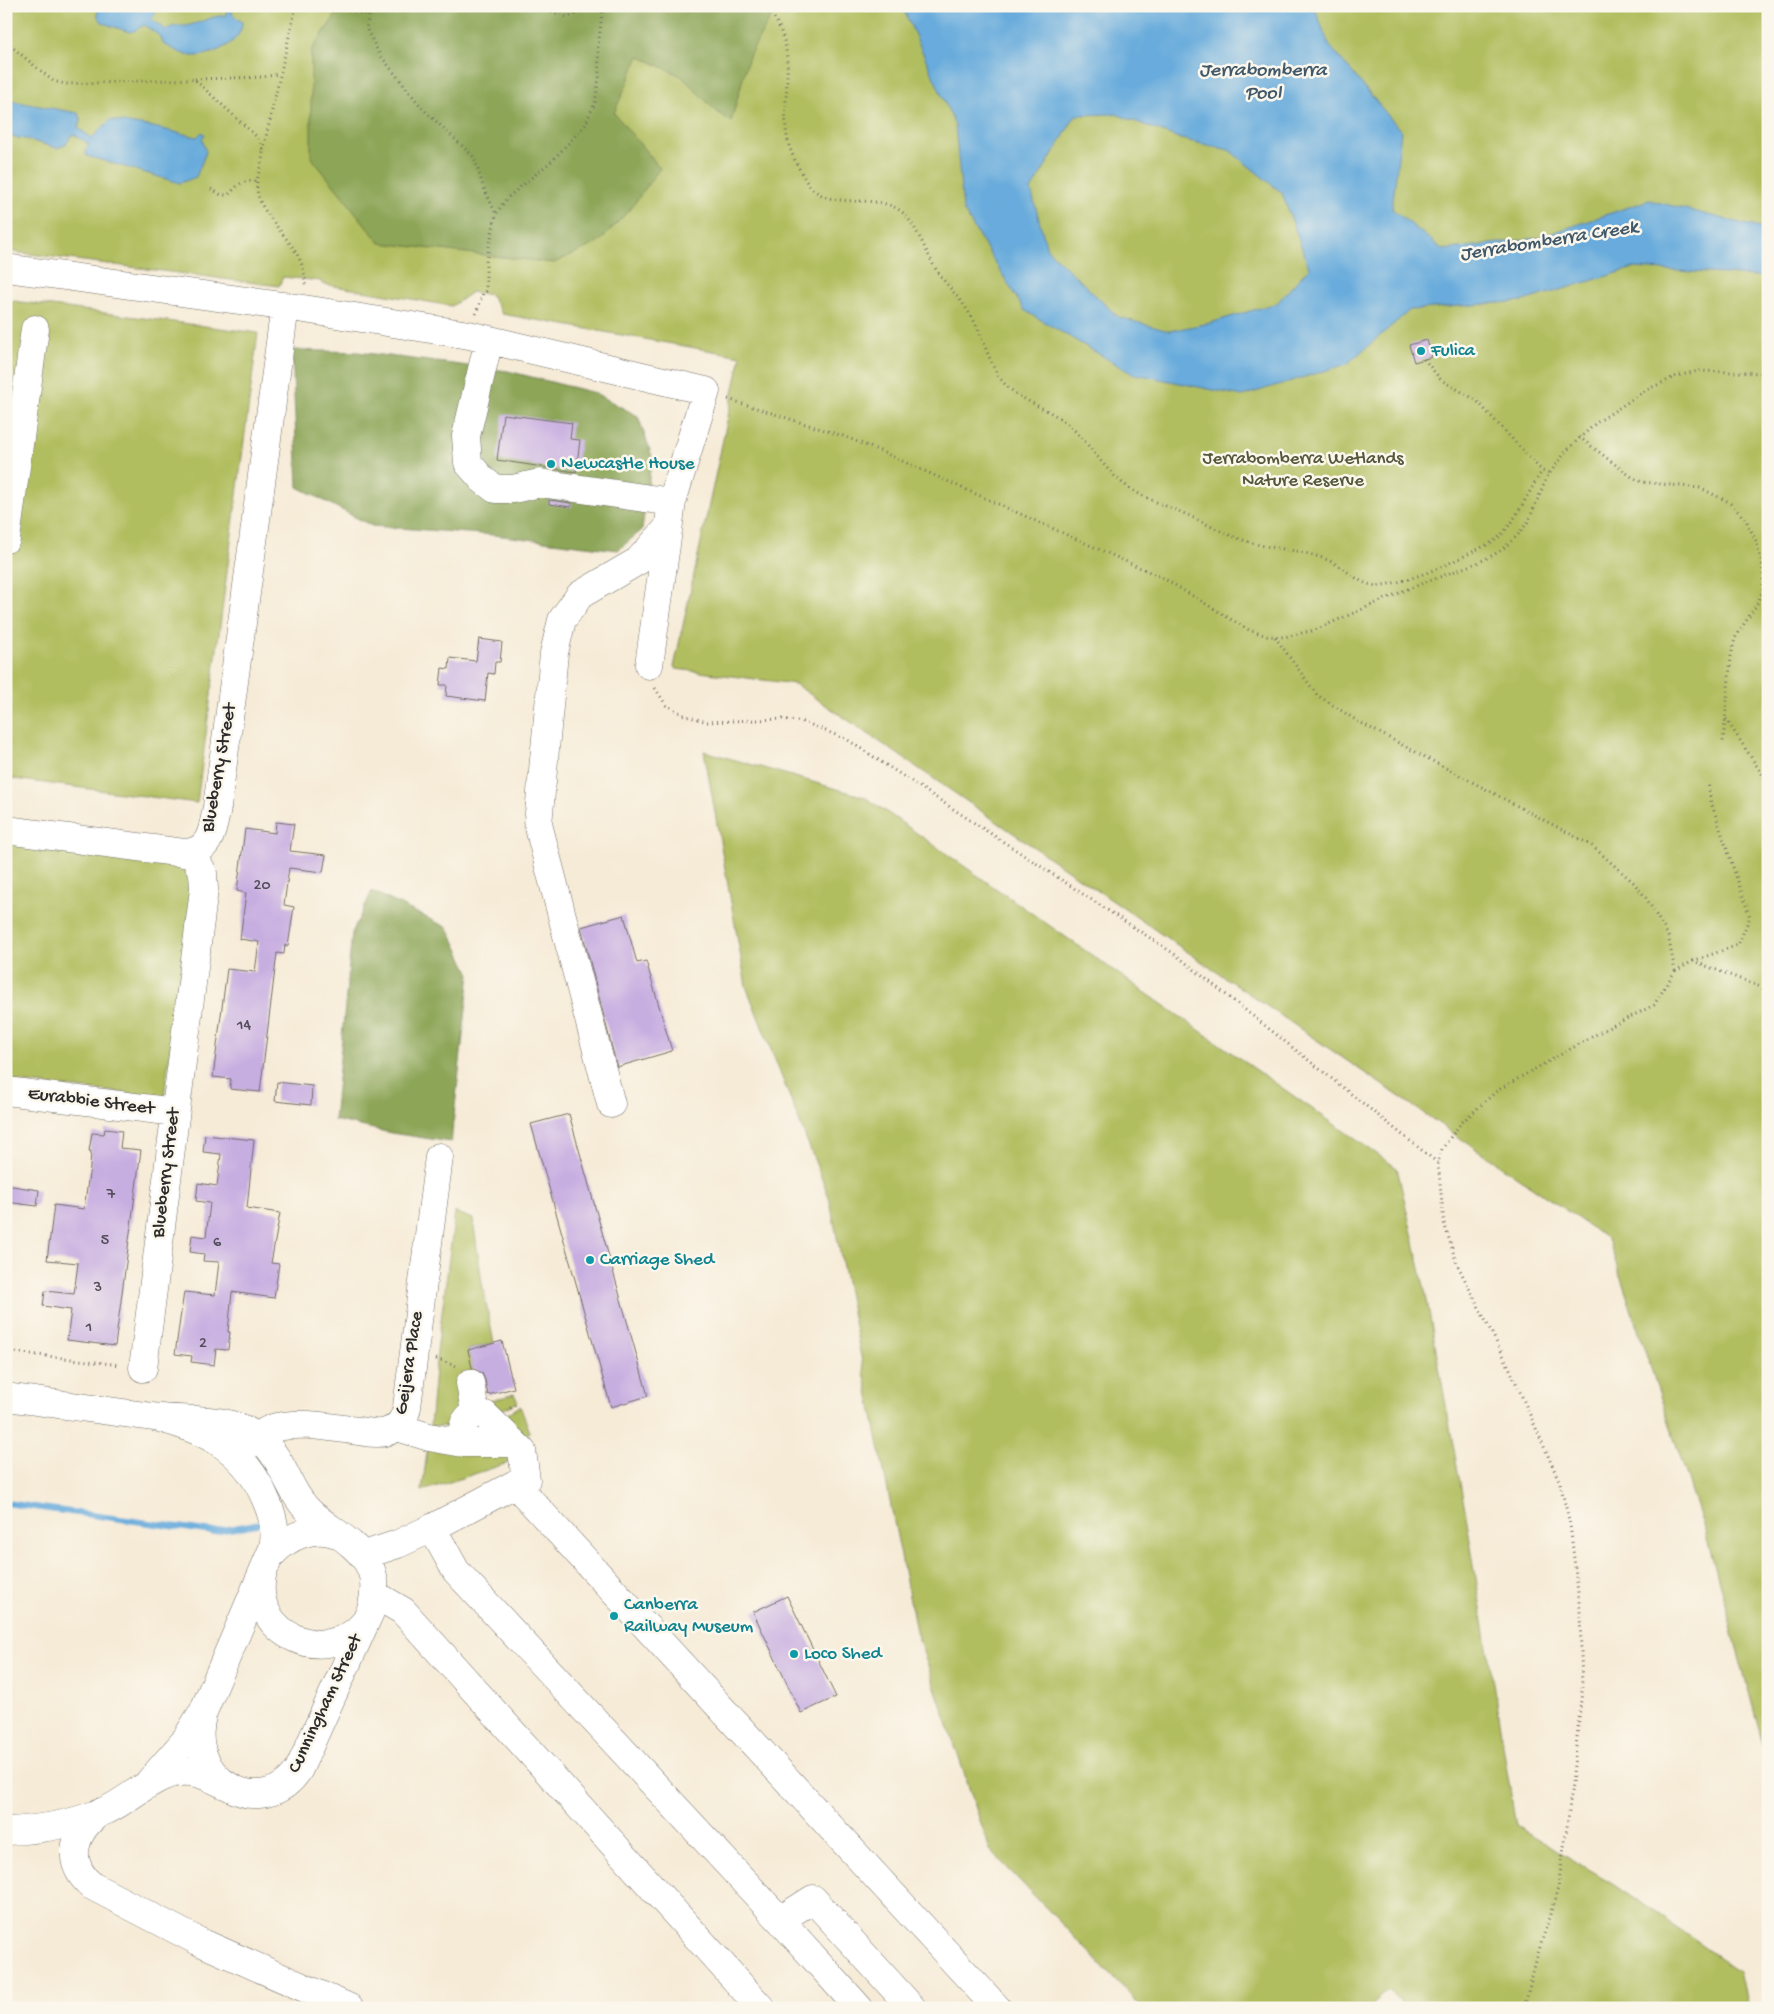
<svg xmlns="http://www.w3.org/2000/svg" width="1774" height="2014" font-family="'Gochi Hand',sans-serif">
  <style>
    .green { fill: #b1be5f; stroke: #6e7445 }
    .forest { fill: #8ca556; stroke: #5c6840 }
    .water { fill: #67abdc; stroke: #496b84; fill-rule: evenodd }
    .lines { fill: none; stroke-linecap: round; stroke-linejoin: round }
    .stream { stroke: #67abdc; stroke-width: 6 }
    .building { fill: #c7aee1 }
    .minor-casing { stroke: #726e67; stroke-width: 29 }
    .path { stroke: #726e67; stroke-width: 3; stroke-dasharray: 1 4; stroke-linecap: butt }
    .minor { stroke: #fff; stroke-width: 28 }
    .culture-dot { fill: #0f9aa8; stroke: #fbf7ec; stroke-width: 2 }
    .labels { text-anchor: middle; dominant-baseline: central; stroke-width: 5; stroke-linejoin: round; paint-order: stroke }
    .number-label { font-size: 16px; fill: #524c58 }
    .culture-label { font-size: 19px; fill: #0d838f; stroke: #fbf7ec; text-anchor: start }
    .park-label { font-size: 19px; fill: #53573b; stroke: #fbf7ec }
    .street-label { font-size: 19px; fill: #2b2b2b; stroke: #fbf7ec }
    .water-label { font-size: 20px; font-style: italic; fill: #405869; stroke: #fbf7ec }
  </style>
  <rect width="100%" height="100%" fill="#fbf7ec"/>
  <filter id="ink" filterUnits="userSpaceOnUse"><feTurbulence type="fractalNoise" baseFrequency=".02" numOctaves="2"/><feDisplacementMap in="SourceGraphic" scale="10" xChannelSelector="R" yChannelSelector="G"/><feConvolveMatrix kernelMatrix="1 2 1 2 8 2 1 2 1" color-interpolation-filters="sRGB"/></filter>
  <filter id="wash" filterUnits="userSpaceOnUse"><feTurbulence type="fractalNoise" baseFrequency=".0096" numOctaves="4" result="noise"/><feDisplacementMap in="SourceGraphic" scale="20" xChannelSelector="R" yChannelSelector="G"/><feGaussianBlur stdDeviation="1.12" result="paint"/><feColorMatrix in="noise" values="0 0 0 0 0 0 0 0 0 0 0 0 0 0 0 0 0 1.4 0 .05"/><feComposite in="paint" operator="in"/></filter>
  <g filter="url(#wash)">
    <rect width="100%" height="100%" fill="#f6ebd7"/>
    <path class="green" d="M6,6H1768V1762L1705,1531L1608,1239L795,684L676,669L674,667L741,356L502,314L491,295L472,292L452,306L322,284L321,281L283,277L279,286L6,251Z
      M6,300L258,333L197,803L6,778Z
      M704,751L865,797L1397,1168L1426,1295L1466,1516L1516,1826L1614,1884L1739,1971L1747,2008H1406L1389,1990L1368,2008H1143L990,1850L916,1631L829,1197L746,986Z
      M6,842L182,867L193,879L164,1097L6,1081Z
      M455,1212L473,1219L482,1283L494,1343L468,1350L476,1381L450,1426L430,1427L436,1359Z
      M514,1394L518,1402L488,1416L480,1404Z
      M520,1406L530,1432L525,1436L498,1420Z
      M428,1444L510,1449L512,1459L508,1463L422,1491Z"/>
    <path class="forest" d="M342,6H777L749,56L731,122L716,111L681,76L639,56L614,113L660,168L631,208L599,242L554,263L380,243L311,157V51Z
      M292,350L358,352L508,371L595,393L638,416L652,456L642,530L618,550L494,535L372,526L298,487Z
      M372,891L448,928L470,974L451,1142L391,1133L334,1120L352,933Z"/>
    <path class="water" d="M97,6H153L156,13L151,19L166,30C176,23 180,28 190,25C205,21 209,17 226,15L227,6H233L232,14L242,22C243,43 210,57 192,56C182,55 172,48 163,44L161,37L144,25L134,31L129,32L103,23L98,17Z
      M902,6H1314L1329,45L1401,131L1392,209L1443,250L1538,238L1649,200L1768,230V277L1634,268L1523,301L1410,310L1347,364L1242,396L1131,373L1024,310L963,210L955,125ZM1116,114L1181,139L1229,150L1282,193L1309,268L1277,303L1210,323L1169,331L1118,317L1047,249L1031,190L1076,115Z
      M6,100L78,113L81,120L78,128L92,138L110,120L153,127L197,137L202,132L205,134L202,139L206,152L196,177L180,183L87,156L85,150L89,144L73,134L65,145L57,148L26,139L6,136Z"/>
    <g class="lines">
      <path class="stream" d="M6,1503L213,1532L261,1523"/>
    </g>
    <g id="blocks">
      <path class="building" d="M1427,340L1432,357L1414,362L1409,345Z
        M503,414L572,423L570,439L580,440L576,472L497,460Z
        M549,500L572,503L571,507L549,504Z
        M479,639L502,642L500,662H495L494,674L488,673L485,701L446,696L447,685H440L442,668L449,669L450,658L476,661Z
        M276,822L294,824L290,851L326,855L323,872L289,868L284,905L294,907L288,946L285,945L284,954L277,953L260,1092L230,1089L231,1079L213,1077L227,969L255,972L259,942L240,939L246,893L237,891L245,829L275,833Z
        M624,915L637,963L646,961L672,1051L617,1067L581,927Z
        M277,1082L312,1086L311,1105L275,1101Z
        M569,1114L648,1396L611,1407L531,1124Z
        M105,1129L122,1131L120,1148L141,1150L115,1346L67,1340L71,1310L43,1306L45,1291L74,1294L78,1263L47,1260L54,1205L84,1209L90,1167L91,1151H89L92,1133L104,1134Z
        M205,1135L254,1140L247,1208L280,1213L271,1263L279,1264L274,1298L232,1292L228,1332H230L228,1350L216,1349L214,1365L191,1362L192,1356L175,1354L184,1292L215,1295L219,1262L203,1261L204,1254L190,1252L192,1235L206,1237L210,1203L196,1201L198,1183L217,1186L221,1154L203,1152Z
        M6,1185L39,1190L37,1206L6,1202Z
        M502,1341L514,1388L488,1395L485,1380L482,1373L472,1368L468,1350Z
        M787,1596L836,1697L801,1713L753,1612Z"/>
    </g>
  </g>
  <g filter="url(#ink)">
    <use href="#blocks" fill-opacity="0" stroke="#726e67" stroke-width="1"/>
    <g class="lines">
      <g class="minor-casing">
        <path id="minor" d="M6,268L304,309L469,335L706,391L672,502L649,665
          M489,340L466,436L468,463L483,480L495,489H513L540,483L672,502
          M6,539L35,329
          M6,830L184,853C211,853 213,828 217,807L285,306
          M6,1091L175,1112
          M611,1104L538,824L554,653L562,620L580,595L638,561L668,528
          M143,1368L204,889L203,873L192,852
          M470,1383L475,1412L485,1415L522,1451L526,1480L515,1484L432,1528L456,1571L780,1920L859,2008
          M6,1397C55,1404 104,1410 153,1417C189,1422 231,1414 262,1441C285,1461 289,1495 313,1515C348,1544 388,1558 370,1612L299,1769C264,1824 182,1781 203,1712L273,1548C277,1531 273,1516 266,1500C246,1451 209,1431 159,1418
          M475,1412C463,1420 461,1428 463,1443H512
          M397,1427L429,1437L463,1443
          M245,1448C255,1439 264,1430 277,1427C304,1421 332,1428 359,1431C367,1432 377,1435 386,1432C398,1429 405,1419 407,1407L439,1157
          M515,1484L997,2008
          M271,1555C288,1536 316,1523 341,1536
          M364,1555L398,1544L432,1528
          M262,1576C250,1635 328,1668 365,1622
          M374,1594L403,1611L761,2008
          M150,1781L184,1742L200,1716
          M100,1812C73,1832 64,1862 92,1886L198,1941L350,2008
          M6,1831C42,1830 74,1824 107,1810C135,1797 162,1765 196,1773C206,1775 215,1780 225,1785
          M780,1920L813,1899L912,2008"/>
      </g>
      <path class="path" d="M330,6L369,15
        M371,6L366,28L380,55L423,109L474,157L483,186L496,214
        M537,6L567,17L601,6
        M765,6C802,47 780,89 787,137C789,150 798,167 805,179C827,218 879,186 906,216C918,229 927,255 937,271C950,290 967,305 977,327C986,345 990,367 1004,383C1021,402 1047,407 1066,423C1088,440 1102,468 1125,485C1145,500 1169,506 1192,517C1214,528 1235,539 1260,545C1284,550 1309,551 1332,562C1349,570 1362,589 1383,585C1415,580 1449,564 1478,549C1485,546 1493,542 1498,538C1517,520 1528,492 1542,471
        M6,42L53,81L65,84L194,79L257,137C259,141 263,147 263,151C262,170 252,180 260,201C262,206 266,212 270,217C286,241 307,257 305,287
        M195,79L263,77L279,74
        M263,150L296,6
        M211,189L221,195H228C240,184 239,181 257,181
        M476,314L483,293L486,291V262L496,214L507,198L553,160L585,125L595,103L599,77L598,47L603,6
        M1424,359L1441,380L1476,400L1542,471L1550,473
        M728,399L843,436L880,451L1163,578L1249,630L1267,636L1284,637L1315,630L1408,589L1479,562L1499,552L1517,536L1528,522L1547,477L1567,450L1596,423L1646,390L1677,376L1698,371L1768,373
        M1579,437L1632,477L1642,482L1700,488L1729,502L1746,520L1756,541L1763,567V590L1757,604L1735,638L1731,656L1723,742
        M1275,637L1317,695L1359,722L1591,845L1633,882L1646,898L1668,935L1675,971L1654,1005L1604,1030L1498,1090L1461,1123L1442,1149L1438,1163L1444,1223L1457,1264L1509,1367L1560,1483L1570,1524L1580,1610L1582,1691L1568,1820L1558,1888L1537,1957L1526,2001L1527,2008
        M655,688L666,705L686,716L707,722L782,719L804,722L848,740L1176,955L1438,1163
        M1726,719L1768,783
        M1693,961L1738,945L1750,917L1711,802L1708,782
        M1675,971L1693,961L1761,987L1768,992
        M6,1351L120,1365
        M436,1359L456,1366
        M510,1408L519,1404
        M1519,2008L1526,2001"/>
      <use href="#minor" class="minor"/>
    </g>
  </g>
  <g class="culture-dot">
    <circle cx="1421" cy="351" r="5"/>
    <circle cx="551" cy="464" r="5"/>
    <circle cx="590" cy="1260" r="5"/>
    <circle cx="614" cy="1616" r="5"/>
    <circle cx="794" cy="1654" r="5"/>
  </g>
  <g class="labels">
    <g class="number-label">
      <text x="262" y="886">20</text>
      <text x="244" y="1026">14</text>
      <text x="111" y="1195">7</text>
      <text x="105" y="1241">5</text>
      <text x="217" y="1243">6</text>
      <text x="98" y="1288">3</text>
      <text x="89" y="1328">1</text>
      <text x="203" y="1344">2</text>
    </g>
    <g class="culture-label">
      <text x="1431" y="351">Fulica</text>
      <text x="561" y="464">Newcastle House</text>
      <text x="600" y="1260">Carriage Shed</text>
      <text x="624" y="1605">Canberra<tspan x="624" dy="22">Railway Museum</tspan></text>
      <text x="804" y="1654">Loco Shed</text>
    </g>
    <g class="park-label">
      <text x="1303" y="459">Jerrabomberra Wetlands<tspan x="1303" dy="22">Nature Reserve</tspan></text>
    </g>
    <g class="street-label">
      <text transform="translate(220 768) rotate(-80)">Blueberry Street</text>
      <text transform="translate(91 1102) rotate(7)">Eurabbie Street</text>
      <text transform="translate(167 1173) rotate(-83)">Blueberry Street</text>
      <text transform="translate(410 1363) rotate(-81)">Geijera Place</text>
      <text transform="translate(326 1704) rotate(-65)">Cunningham Street</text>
    </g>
    <g class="water-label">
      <text x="1263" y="71">Jerrabomberra<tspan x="1263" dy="23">Pool</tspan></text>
      <text transform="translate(1549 242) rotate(-9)">Jerrabomberra Creek</text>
    </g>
  </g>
  <rect width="1774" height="2014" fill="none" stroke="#fbf7ec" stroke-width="25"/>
</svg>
